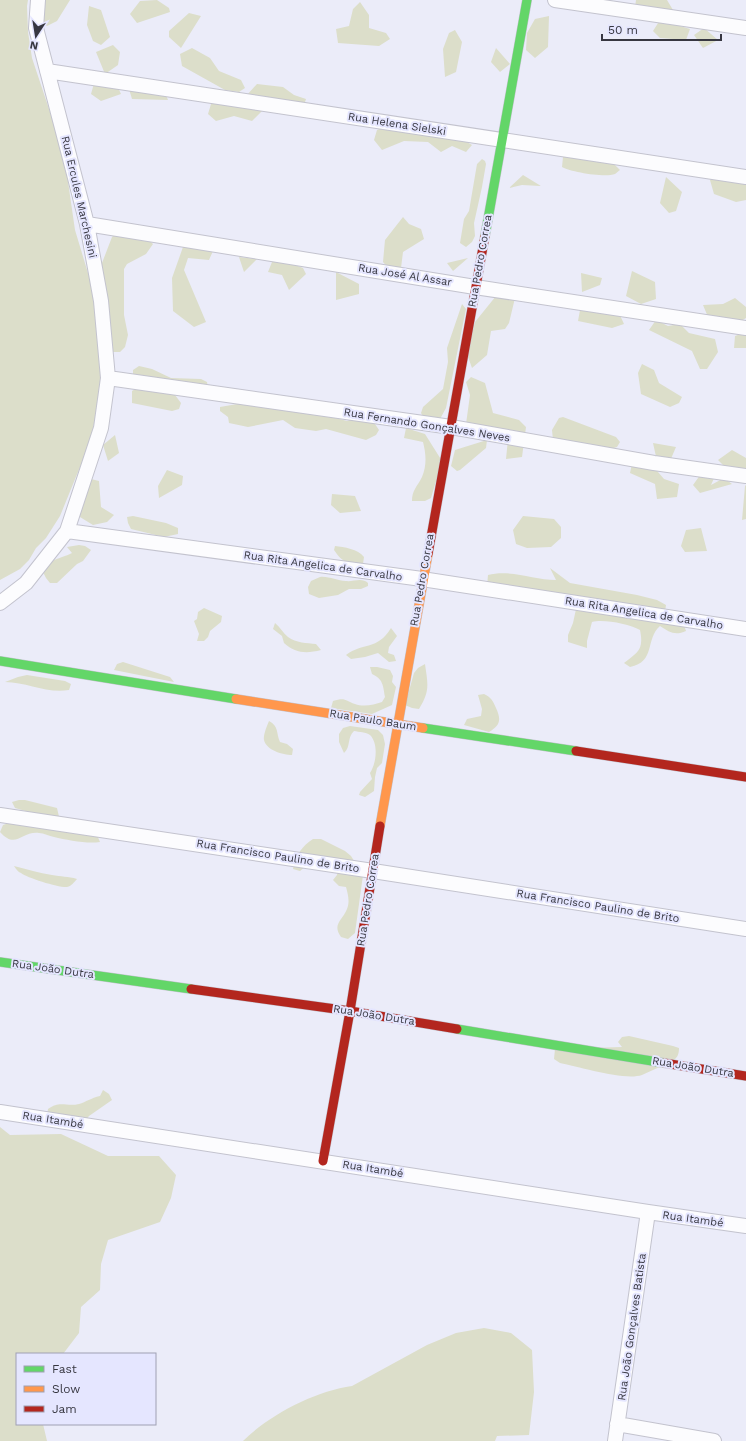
<svg xmlns="http://www.w3.org/2000/svg" width="746" height="1441" font-family="'Work Sans',sans-serif">
  <style>
    .green { fill: #dcdeca }
    .lines { fill: none; stroke-linecap: round; stroke-linejoin: round }
    .street-casing { stroke: #c3c3ce; stroke-width: 16 }
    .fast-casing { stroke: #c3c3ce; stroke-width: 10 }
    .slow-casing { stroke: #c3c3ce; stroke-width: 10 }
    .jam-casing { stroke: #c3c3ce; stroke-width: 10 }
    .street { stroke: #fcfcfe; stroke-width: 14 }
    .fast { stroke: #63d668; stroke-width: 9 }
    .slow { stroke: #ff974d; stroke-width: 9 }
    .jam { stroke: #b3261e; stroke-width: 9 }
    .labels { text-anchor: middle; dominant-baseline: central; stroke-width: 4; stroke-linejoin: round; paint-order: stroke }
    .street-label { font-size: 11px; fill: #373741; stroke: #e5e6ff }
  </style>
  <rect width="100%" height="100%" fill="#ebecf9"/>
  <path class="green" d="M0,0H28L27,6L28,32L32,58L64,154L75,230L97,303L101,394L89,445L60,516L46,538L36,548L29,560L20,569L0,580Z
    M42,0H70L57,21L47,26L39,20Z
    M157,0L169,8L170,12L137,23L130,14L140,1Z
    M636,0H667L673,10L664,12L635,7Z
    M360,2L369,15V28L386,33L390,39L379,46L338,43L336,29L349,26L353,9Z
    M89,6L101,10L110,37L101,45L93,41L87,25Z
    M189,13L201,16L181,48L169,37V31Z
    M549,16L548,47L535,58L526,50L527,33L535,19Z
    M660,20L690,29L686,40L660,38L653,31Z
    M704,28L718,40L703,48L694,35Z
    M455,30L462,42L456,72L445,77L443,49L449,33Z
    M113,45L120,52L118,65L105,74L96,52Z
    M192,48L210,58L219,71L241,80L245,88L239,92L225,90L182,66L180,54Z
    M496,48L510,64L500,72L491,62Z
    M95,80L115,81L121,94L101,101L91,94Z
    M257,84L283,87L294,95L306,99L304,105L246,96Z
    M129,89L164,90L168,100L132,99Z
    M223,99L263,110L252,121L234,116L216,121L208,114L211,104Z
    M387,126L411,134L460,138L472,145L466,152L452,146L441,152L428,142L404,141L382,150L374,140L377,130Z
    M575,153L608,158L620,170C618,171 617,173 615,174C605,178 571,172 562,167L563,157Z
    M482,159L485,161L486,164L482,187L474,223L475,236L472,242L466,247L460,243L464,219L469,211L477,164Z
    M523,175L541,186L522,185L509,188Z
    M716,176L746,181V200L736,202L714,194L710,180Z
    M666,177L682,192L676,211L669,213L660,203Z
    M403,217L409,224L421,229L424,239L403,252L401,268L389,269L383,262L385,240Z
    M116,233L144,235L153,244L146,254L127,264L124,269V315L128,335L125,347L120,352H113L101,277L102,263L112,237Z
    M188,243L213,251L209,260L188,258L184,270L206,322L194,327L173,311L172,278L183,247Z
    M239,257L257,259L244,272Z
    M274,257L303,268L306,274L289,290L282,275L268,272Z
    M468,258L453,271L447,263Z
    M632,271L655,282L656,299L641,304L626,296Z
    M336,272L359,284V294L336,300Z
    M581,273L602,278L600,285L582,292Z
    M496,296L515,298L509,323L505,329L491,331L487,355L472,368L467,354L475,322Z
    M735,298L746,307V318L736,324L708,317L703,305L723,304Z
    M462,304L466,309L446,408L440,419L426,422L421,413L423,407L443,389L448,362L447,348Z
    M586,308L619,313L624,324L612,328L578,321L580,310Z
    M656,320L668,326L680,324L689,333L715,339L718,352L707,369H700L692,351L649,330Z
    M746,332V348H734L735,336Z
    M642,364L654,370L659,383L682,397L679,403L670,407L641,394L638,373Z
    M139,366L152,369L171,378L201,379L207,382L208,388L133,377V370Z
    M471,377L485,383L493,413L519,420L526,427L522,457L506,459L508,439L466,424L470,395L466,382Z
    M137,388L175,395L181,403L179,409L172,411L132,403V391Z
    M243,403L256,407L268,404L300,413H317L347,421L362,416L371,418L379,430L376,435L366,440L326,429L316,431L295,428L283,420L248,427L229,423L228,417L220,411V407Z
    M563,417L616,437L620,442L617,447L607,450L553,440L552,430L559,418Z
    M406,428L425,434L442,461L431,498L425,501H412C412,490 417,487 422,477C427,465 426,454 423,442L404,438Z
    M115,435L119,453L108,461L103,445Z
    M487,440L486,448L460,470L457,471L451,466L455,450Z
    M653,443L676,447L670,461H657Z
    M732,450L746,458V471L726,468L718,460Z
    M632,464L652,465L664,479L679,484L677,497L657,499L655,484L630,473Z
    M167,470L183,476L182,485L159,498L158,486Z
    M703,471L715,476L711,485L724,478L732,484L700,493L693,485Z
    M83,477L99,481L101,507L114,515L107,522L93,525L75,514L72,507L75,485Z
    M746,485V519L742,520L745,486Z
    M332,494L355,496L361,511L340,513L331,505Z
    M133,516L166,523L178,528V534L164,537L131,529L128,523L127,517Z
    M523,516L554,519L561,527V538L551,547L527,548L516,544L513,530Z
    M701,528L707,551L685,552L681,546L686,530Z
    M79,545L85,546L91,550L83,561L77,564L57,583H50L46,578L43,572C52,557 58,560 72,553L67,547Z
    M335,546C344,547 358,549 364,557L363,564L360,565C347,563 342,562 334,550Z
    M550,568L570,583L637,595L657,600L666,605L665,612L684,625L686,631C675,636 669,632 660,626C645,639 656,662 630,667L624,663C638,652 644,650 640,630C629,624 604,619 592,622L587,641V648L568,642V635L573,623L578,600L487,586L488,575C510,569 534,580 556,580Z
    M320,577C329,576 337,581 346,581C353,582 362,577 368,583V586L361,589H349L338,595L319,598L309,594L308,587L311,581Z
    M204,608L222,616L221,622L210,631L208,637L204,641H197L199,634L194,621L197,619L198,612Z
    M275,623C280,627 283,633 288,637C296,643 307,643 316,644L321,650C306,654 295,653 284,643L282,636L273,629Z
    M391,628L397,636L389,647L388,653L394,655L396,661L389,662L378,653L365,657L351,659L346,655C363,642 377,651 391,628Z
    M123,662L170,677L174,682L114,670L117,664Z
    M425,664C428,685 430,691 419,709L412,708L405,705L414,673L418,668Z
    M370,667H377L390,670L393,676L392,682L396,687L392,705L372,714L331,708L333,701C346,697 345,701 355,704C363,707 374,705 382,702L385,697C383,685 383,679 372,674Z
    M27,675L65,681L71,684L69,690C47,694 27,682 5,682L18,677Z
    M484,694C491,697 493,701 496,708C501,719 501,725 489,732L464,725L467,719L481,716L482,709L478,695Z
    M269,721C279,726 276,733 280,742L287,744L293,749L292,755C283,755 266,750 264,740C263,735 267,726 269,721Z
    M350,726L378,730L383,735L385,744L382,763L377,768L375,777L374,791L365,797L359,795L360,792L372,779L370,773C376,764 379,744 370,735C366,732 359,732 354,731C347,737 351,747 344,753L339,742V734L343,728Z
    M19,800H25L57,808L60,821L97,835L100,842C87,844 67,840 54,837C49,836 44,833 39,833C21,831 16,850 0,832L3,825L9,823L43,816L15,808L12,802Z
    M313,839H321L345,851L351,856L363,875L355,933L348,939L341,937C332,924 342,921 347,909C350,902 348,894 346,887L339,886L333,880L337,875L338,868L306,866L300,871L293,869C295,856 302,846 313,839Z
    M14,866C27,869 39,873 52,875C61,877 68,876 77,879C74,882 72,886 67,887C60,888 27,878 21,873C18,872 16,869 14,866Z
    M629,1036L673,1046L679,1048C679,1060 673,1060 664,1065C657,1068 649,1072 642,1075C625,1081 580,1067 560,1063L554,1059L555,1049L622,1047L618,1042L622,1037Z
    M103,1090L109,1094L112,1100L89,1116L85,1121L47,1116L48,1109C60,1100 66,1107 79,1104C86,1102 91,1098 100,1096Z
    M0,1127L10,1135L61,1134L108,1156H159L176,1175L171,1198L160,1222L108,1240L101,1264L100,1290L81,1307L79,1333L63,1354H17V1424H43L47,1441H0Z
    M484,1328L511,1333L532,1350L534,1392L529,1435L497,1436L495,1441H243C269,1415 315,1391 352,1386L427,1345L456,1333Z"/>
  <g class="lines">
    <g class="street-casing">
      <path id="street" d="M555,0L746,28
        M47,71L746,177
        M87,224L475,287L746,328
        M108,378L451,427L654,463L746,476
        M67,531L422,579L746,629
        M0,603L26,583L67,531L101,428L108,378L101,301L87,224L36,28L38,0
        M0,815L373,871L746,929
        M0,1112L648,1212L746,1226
        M617,1424L714,1441
        M615,1441L648,1212"/>
    </g>
    <g class="fast-casing">
      <path id="fast" d="M485,236L527,0
        M0,661L236,699
        M423,728L576,751
        M0,962L191,989
        M457,1029L664,1063"/>
    </g>
    <g class="slow-casing">
      <path id="slow" d="M236,699L423,728
        M380,826L428,554"/>
    </g>
    <g class="jam-casing">
      <path id="jam" d="M428,554L485,236
        M576,751L746,777
        M191,989L350,1011L457,1029
        M664,1063L746,1076
        M323,1161L350,1011L380,826"/>
    </g>
    <use href="#street" class="street"/>
    <use href="#fast" class="fast"/>
    <use href="#slow" class="slow"/>
    <use href="#jam" class="jam"/>
  </g>
  <g class="labels">
    <g class="street-label">
      <text transform="translate(397 124) rotate(9)">Rua Helena Sielski</text>
      <text transform="translate(79 197) rotate(77)">Rua Ercules Marchesini</text>
      <text transform="translate(480 261) rotate(-80)">Rua Pedro Correa</text>
      <text transform="translate(405 275) rotate(9)">Rua José Al Assar</text>
      <text transform="translate(427 425) rotate(9)">Rua Fernando Gonçalves Neves</text>
      <text transform="translate(323 566) rotate(8)">Rua Rita Angelica de Carvalho</text>
      <text transform="translate(422 580) rotate(-80)">Rua Pedro Correa</text>
      <text transform="translate(644 613) rotate(9)">Rua Rita Angelica de Carvalho</text>
      <text transform="translate(373 720) rotate(9)">Rua Paulo Baum</text>
      <text transform="translate(278 856) rotate(9)">Rua Francisco Paulino de Brito</text>
      <text transform="translate(368 900) rotate(-81)">Rua Pedro Correa</text>
      <text transform="translate(598 906) rotate(9)">Rua Francisco Paulino de Brito</text>
      <text transform="translate(53 969) rotate(8)">Rua João Dutra</text>
      <text transform="translate(374 1015) rotate(9)">Rua João Dutra</text>
      <text transform="translate(693 1067) rotate(9)">Rua João Dutra</text>
      <text transform="translate(53 1120) rotate(9)">Rua Itambé</text>
      <text transform="translate(373 1169) rotate(9)">Rua Itambé</text>
      <text transform="translate(693 1219) rotate(8)">Rua Itambé</text>
      <text transform="translate(632 1327) rotate(-82)">Rua João Gonçalves Batista</text>
    </g>
  </g>
  <rect x="16" y="1353" width="140" height="72" fill="#e5e6ff" stroke="#9fa0b3"/>
  <rect x="24" y="1366" width="20" height="6" fill="#63d668" stroke="#9fa0b3"/>
  <text x="52" y="1373" font-size="12" fill="#373741">Fast</text>
  <rect x="24" y="1386" width="20" height="6" fill="#ff974d" stroke="#9fa0b3"/>
  <text x="52" y="1393" font-size="12" fill="#373741">Slow</text>
  <rect x="24" y="1406" width="20" height="6" fill="#b3261e" stroke="#9fa0b3"/>
  <text x="52" y="1413" font-size="12" fill="#373741">Jam</text>
  <g transform="translate(36 36) rotate(192)" stroke="#e5e6ff" stroke-width="3" paint-order="stroke">
  <path d="M0-3L7 15L0 10L-7 15Z" fill="#373741"/>
  <text y="-6" font-size="11" font-weight="bold" text-anchor="middle" fill="#373741">N</text>
  </g>
  <path d="M602 34v6h119v-6" fill="none" stroke="#373741" stroke-width="2"/>
  <text x="608" y="34" font-size="12" fill="#373741" stroke="#e5e6ff" stroke-width="3" paint-order="stroke">50 m</text>
</svg>
